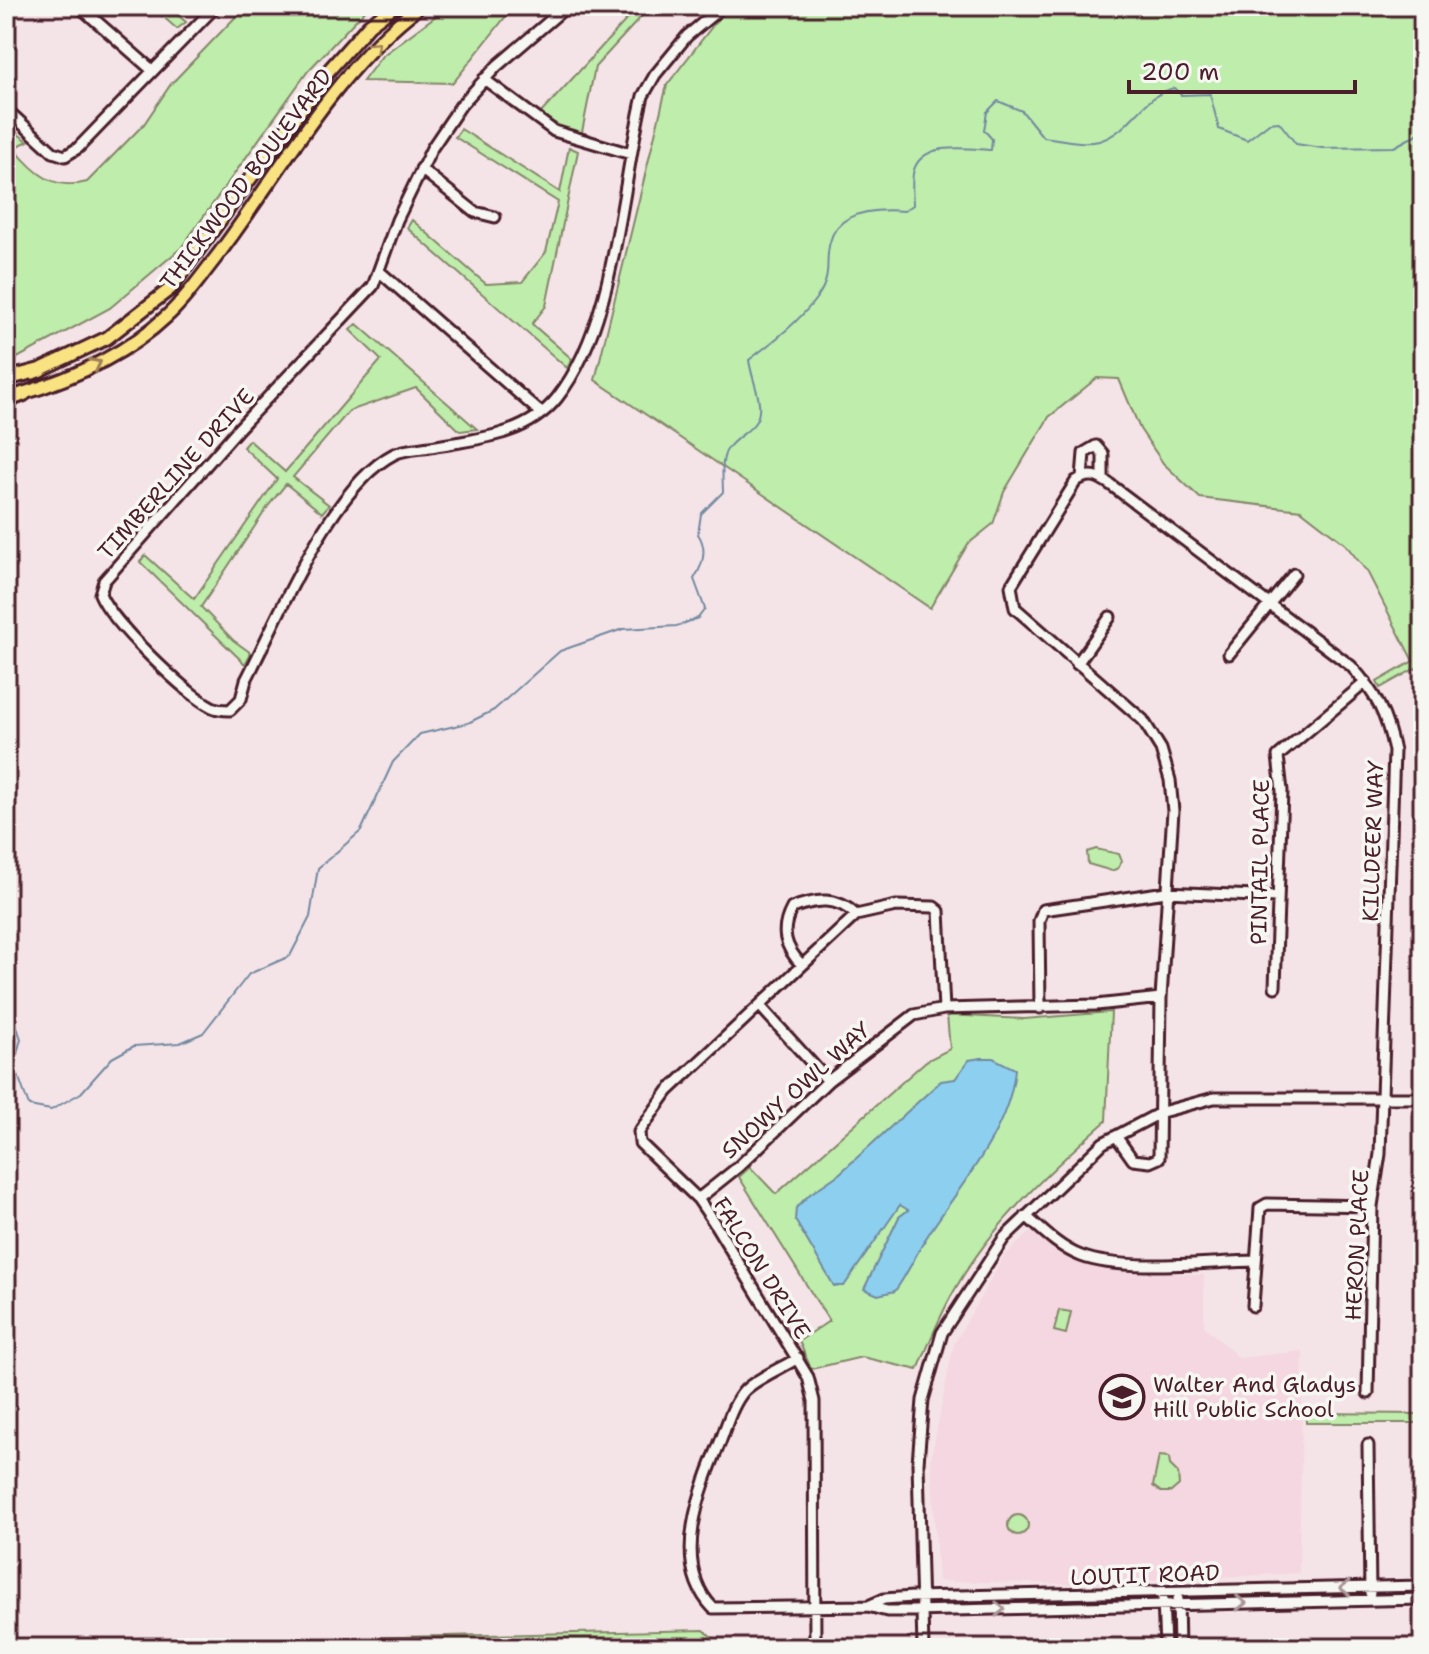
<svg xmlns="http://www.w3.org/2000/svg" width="1429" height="1654" font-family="'Shantell Sans',sans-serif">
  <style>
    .built { fill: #f4d7e0 }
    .green { fill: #bfedab; stroke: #84866b; stroke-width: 2 }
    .water { fill: #8dcfee; stroke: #7289a0; stroke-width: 2 }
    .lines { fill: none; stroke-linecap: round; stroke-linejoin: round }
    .stream { stroke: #7289a0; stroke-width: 2 }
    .minor-casing { stroke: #4a1f2b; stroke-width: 15 }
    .major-casing { stroke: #4a1f2b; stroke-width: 17 }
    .highway-casing { stroke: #4a1f2b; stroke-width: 18 }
    .minor { stroke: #f6f6f2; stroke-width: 9 }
    .major { stroke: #f8e281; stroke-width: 11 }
    .highway { stroke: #f8e281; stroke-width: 12 }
    .oneway { stroke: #a18056 }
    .oneway2 { stroke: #a99598 }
    .labels { text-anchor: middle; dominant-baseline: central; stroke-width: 7; stroke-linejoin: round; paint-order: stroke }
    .street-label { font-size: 22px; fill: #4a1f2b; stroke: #f6f6f2 }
    .poi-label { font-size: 22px; fill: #4a1f2b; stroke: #f6f6f2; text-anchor: start }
  </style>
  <rect width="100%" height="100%" fill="#f5e4e7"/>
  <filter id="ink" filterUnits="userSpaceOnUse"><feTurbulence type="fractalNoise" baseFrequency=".0125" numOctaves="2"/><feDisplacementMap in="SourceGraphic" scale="16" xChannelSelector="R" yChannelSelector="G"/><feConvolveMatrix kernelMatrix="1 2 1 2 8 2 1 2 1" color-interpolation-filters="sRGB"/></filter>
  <g filter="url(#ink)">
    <path class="built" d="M1032,1230L1108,1269L1204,1275V1326L1239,1358L1303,1351L1299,1573L1078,1584L938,1581L931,1458L954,1344L1004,1256Z"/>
    <path class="green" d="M151,6H167L186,22L177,29Z
      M246,6H369L308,71L181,248L110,308L6,364V126L28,141L14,148C34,173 54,191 87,182L144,124L171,84Z
      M449,6H514L453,83L363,81L382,56Z
      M639,6H651L595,67L581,137L539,115Z
      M728,6H1423V679L1416,668L1380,688L1377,682L1413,661L1368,573L1345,544L1301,510L1200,498L1163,463L1140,429L1119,379L1097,378L1049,417L1004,492L993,524L968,544L930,608L595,380L667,85Z
      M461,129L560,192L569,147L578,151L546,306L532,324L572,359L567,368L407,228L412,220L486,284L522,282L546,252L558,202L455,137Z
      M357,324L477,429L460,431L416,388L349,411L293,477L329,505L322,513L286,484L269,505L201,607L233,640L251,653L245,664L140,562L145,555L194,599L277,479L243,447L249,440L285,472L381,360L350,330Z
      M1096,849L1119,854L1122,861L1118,868L1112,871L1088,864L1087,852Z
      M1111,1012L1106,1121C1050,1170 991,1225 954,1291C940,1315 929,1343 918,1370L862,1357L811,1369L799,1341L829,1321L739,1177L750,1167L776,1194L926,1061L950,1049L947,1015L1024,1019Z
      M1059,1310L1071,1312L1066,1334L1054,1331Z
      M1306,1413L1423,1414V1423H1306Z
      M1159,1456L1169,1457L1170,1465L1178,1473L1179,1485L1171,1492H1161L1153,1486Z
      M1008 1525a10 10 0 1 1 20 0a10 10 0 1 1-20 0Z
      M704,1630L724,1648H11L13,1646Z"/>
    <path class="water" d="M981,1058H993L1015,1069C1010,1129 962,1183 930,1232C917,1251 909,1272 895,1291L878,1295L864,1289L899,1217L908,1210L900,1205L844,1286H834L795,1220L796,1208L810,1194L839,1174L941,1081L955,1079L969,1060Z"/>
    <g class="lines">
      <path class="stream" d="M6,1018L15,1021L21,1039L14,1064L29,1106L51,1110L81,1093L112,1058L134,1046L180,1043L203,1033L249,974L290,956L310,917L318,868L361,831L393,762L420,734L468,723L494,710L560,651L623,629L677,626L698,618L705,609L694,579C703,565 708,549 698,534L701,514L723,492C723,479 720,459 728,448C740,432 762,429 759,403C758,391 751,375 749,360C774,341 800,321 818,296C833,274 824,263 830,242C838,209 879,209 904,211L913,205C913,194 910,177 915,167C927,141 969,149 991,150L992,139L984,130L987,112L998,101L1022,111L1043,137C1060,139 1083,145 1099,141C1131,132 1141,96 1174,88L1181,95L1210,94L1219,129L1247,140L1269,123L1279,122L1296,144L1322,148L1394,147L1423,131"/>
      <g class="minor-casing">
        <path id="minor" d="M79,6L152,70
          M567,6L497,66L461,105L432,148L397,220L373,286L239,428L104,581L100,594C111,621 184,693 212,707C218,710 225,710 230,710L241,699L246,680C279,617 330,487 394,454C404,449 418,449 430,447C475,439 526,437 557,398C617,321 620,190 643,96L655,75L687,36L723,6
          M484,79L554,131L631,154
          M6,109L53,152L65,156L78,148L216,6
          M421,169L475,212L495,217
          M380,272L541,413
          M1082,477L1084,453L1096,446L1103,454V480
          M1229,654L1294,574
          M1077,664L1110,617
          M802,965C784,947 780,930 792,908C816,899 837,896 856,915
          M1275,987L1282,791L1278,756L1366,682
          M760,1006L828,1081
          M1040,1008L1039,921L1043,910L1166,892L1277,897
          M1116,1136L1133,1160L1150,1162L1159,1158L1161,998L1173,811L1170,780L1161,749L1143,720L1015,608L1011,586L1076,481C1090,472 1098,476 1111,485L1351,666C1376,693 1387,716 1394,751L1380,1154L1372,1206L1368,1393
          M698,1199L738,1167L828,1081L914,1015L944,1009L1096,1005L1161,998
          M1026,1216C1043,1231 1060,1248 1081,1256C1123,1272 1208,1262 1255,1261
          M1253,1306L1260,1208L1267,1204L1372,1206
          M798,1358C782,1368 759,1377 745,1390C733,1403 727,1424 721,1440C700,1490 670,1564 713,1608L868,1606L887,1611H913L1423,1599
          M1368,1445L1370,1593
          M1163,1599L1165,1648
          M1178,1599L1179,1648
          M868,1606L884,1599L913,1597L1423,1586
          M815,1648L814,1401L808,1377L713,1221L698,1199L640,1143L639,1132L668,1091L856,915L896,906L934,907L939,911L944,1009
          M923,1648L918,1463L923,1400L942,1333L1004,1238L1103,1143L1162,1112L1214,1098H1423"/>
      </g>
      <g class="major-casing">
        <path id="major" d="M33,373L107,338L170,289L330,69L369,25L394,6
          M18,395C71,379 126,355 167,316C185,300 199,279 214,260C280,174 332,72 420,6"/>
      </g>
      <g class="highway-casing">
        <path id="highway" d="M6,379L40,370
          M6,401L24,394"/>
      </g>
      <use href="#minor" class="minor"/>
      <use href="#major" class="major"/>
      <use href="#highway" class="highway"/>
    </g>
    <defs><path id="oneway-chevron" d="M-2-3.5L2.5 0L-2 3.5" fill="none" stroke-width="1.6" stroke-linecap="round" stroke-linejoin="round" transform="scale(2)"/></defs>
    <g class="oneway">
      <use href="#oneway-chevron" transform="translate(375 46) rotate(-43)"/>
      <use href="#oneway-chevron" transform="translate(96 364) rotate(-28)"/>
    </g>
    <g class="oneway2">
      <use href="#oneway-chevron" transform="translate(1345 1588) rotate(179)"/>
      <use href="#oneway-chevron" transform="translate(1241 1603) rotate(-1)"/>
      <use href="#oneway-chevron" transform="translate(1000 1609) rotate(-1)"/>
    </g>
  </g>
  <defs>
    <g id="school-ring" transform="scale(2.3)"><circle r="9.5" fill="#f6f6f2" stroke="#4a1f2b" stroke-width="1.5"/><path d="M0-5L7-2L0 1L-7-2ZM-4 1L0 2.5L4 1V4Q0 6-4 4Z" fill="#4a1f2b"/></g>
  </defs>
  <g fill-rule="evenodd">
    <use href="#school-ring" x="1122" y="1397"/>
  </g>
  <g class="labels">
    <g class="street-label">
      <text transform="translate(246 179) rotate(-53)">THICKWOOD BOULEVARD</text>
      <text transform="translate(176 474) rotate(-48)">TIMBERLINE DRIVE</text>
      <text transform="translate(1373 841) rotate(-88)">KILLDEER WAY</text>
      <text transform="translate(1260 862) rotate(-89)">PINTAIL PLACE</text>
      <text transform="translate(796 1090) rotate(-42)">SNOWY OWL WAY</text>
      <text transform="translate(1357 1245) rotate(-87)">HERON PLACE</text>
      <text transform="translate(762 1268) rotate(58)">FALCON DRIVE</text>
      <text transform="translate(1145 1575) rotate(-2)">LOUTIT ROAD</text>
    </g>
    <g class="poi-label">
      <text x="1153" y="1384">Walter And Gladys<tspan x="1153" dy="25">Hill Public School</tspan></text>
    </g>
  </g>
  <rect width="1429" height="1654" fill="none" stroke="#f6f6f2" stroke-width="32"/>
  <rect x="16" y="16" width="1397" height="1622" fill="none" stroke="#4a1f2b" stroke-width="3" filter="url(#ink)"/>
  <path d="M1129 80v12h226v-12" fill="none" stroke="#4a1f2b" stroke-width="4"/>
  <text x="1141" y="80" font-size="24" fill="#4a1f2b" stroke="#f6f6f2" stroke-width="6" paint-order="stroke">200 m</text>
</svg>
